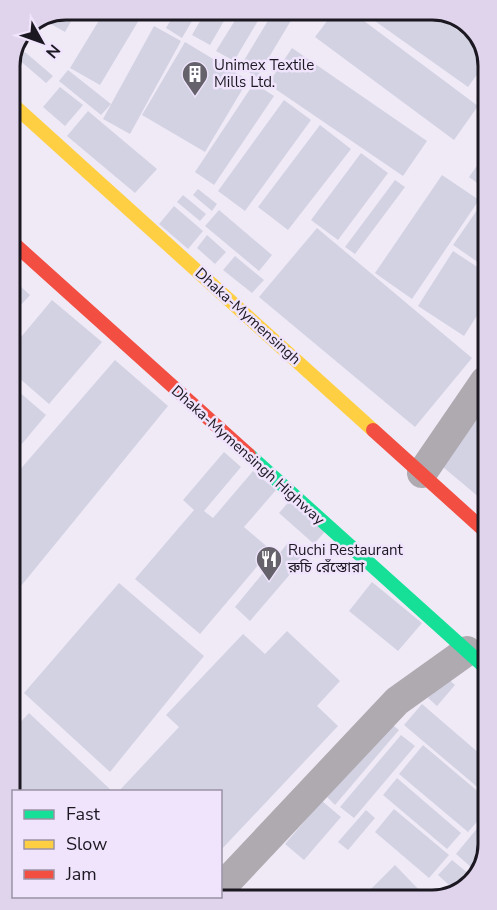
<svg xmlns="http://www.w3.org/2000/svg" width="497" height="910" font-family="'Nunito Sans','Noto Sans Bengali',sans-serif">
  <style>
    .building { fill: #d3d2e3 }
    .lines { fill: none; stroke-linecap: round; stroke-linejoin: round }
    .street { stroke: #afa9b0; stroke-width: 30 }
    .fast { stroke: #16e098; stroke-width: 14 }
    .slow { stroke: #ffcf43; stroke-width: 14 }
    .jam { stroke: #f24e42; stroke-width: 14 }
    .labels { text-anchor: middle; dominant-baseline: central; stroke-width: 5; stroke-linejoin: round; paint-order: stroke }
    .poi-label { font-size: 15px; fill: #1c1821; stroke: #f0e4fd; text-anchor: start }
    .street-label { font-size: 15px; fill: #1c1821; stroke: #f0e4fd }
    .rim { fill: none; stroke: #1c1821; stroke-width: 3 }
  </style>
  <rect width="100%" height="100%" fill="#f0eaf7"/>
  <path class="building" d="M65,9H78L65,32L42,19Z
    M106,9H121L139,20L100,85L70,68Z
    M144,9H165L159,18Z
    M177,9H199L182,38L166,28Z
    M207,9H231L210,45L192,35Z
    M242,9H265L234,61L216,51Z
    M275,9H298L257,77L240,67Z
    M317,9H330L327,15Z
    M336,9H348L478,106L454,140L315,37Z
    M358,9H427L484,49V65L468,87Z
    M439,10L466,20L482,42L439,11Z
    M154,26L181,41L130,134L103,119Z
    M185,42L248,80L205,152L142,115Z
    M292,48L427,141L403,176L268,84Z
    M25,52L53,76L46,83L18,59Z
    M68,70L111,104L101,115L59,81Z
    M254,83L274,96L214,185L195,172Z
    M60,87L83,105L65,126L43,107Z
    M284,100L311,120L245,211L218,191Z
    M88,111L157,169L135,193L67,136Z
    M320,125L351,149L288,230L258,207Z
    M361,153L388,173L338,240L311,220Z
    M484,156V188L469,177Z
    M442,175L479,200L412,299L375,273Z
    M395,180L405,187L355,254L345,247Z
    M198,189L217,204L212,211L193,195Z
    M183,195L206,214L200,221L177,202Z
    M484,200L485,223V267L453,245Z
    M174,206L203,231L188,249L159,224Z
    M219,210L272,255L259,271L205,226Z
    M317,228L472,358L415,427L259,297Z
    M207,235L226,252L215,264L197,248Z
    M453,251L485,272V303L464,336L418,306Z
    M235,256L264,280L252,293L223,270Z
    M10,277L30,295L10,317Z
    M52,300L102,342L49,404L11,371V349Z
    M115,360L168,406L12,597L11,480Z
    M11,385L46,415L21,445L11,437Z
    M482,409L486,412V503L437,462Z
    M224,452L241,467L204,511L213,518L253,471L276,490L244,527L271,550L200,634L135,579L194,510L183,500Z
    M292,498L328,528L314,544L279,513Z
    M287,544L304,558L250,621L235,607Z
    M372,582L422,623L398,651L349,611Z
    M119,583L204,656L110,772L24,693Z
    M287,631L340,681L317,706L338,726L220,851V792H118L179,727L166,715L243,634L265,654Z
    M446,677L455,685L437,706L428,698Z
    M422,704L487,760L488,796L404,725Z
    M29,713L113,792H13V730Z
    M390,723L399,730L335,805L327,797Z
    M401,735L415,746L354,818L340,807Z
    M423,745L488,800V809L468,832L399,774Z
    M397,778L461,833L447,849L383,795Z
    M322,801L341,817L304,860L285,844Z
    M394,809L449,855L429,878L375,832Z
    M366,810L375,818L348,850L338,842Z
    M488,815V848L479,874L456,854Z
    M452,860L475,879L458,893L438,875Z
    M395,865L426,897L362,898Z
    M50,896H178L175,900L61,901Z"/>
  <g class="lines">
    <path class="street" d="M422,473L485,381
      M220,889L397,701L467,651"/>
    <path class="fast" d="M249,455L487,669"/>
    <path class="slow" d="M9,101L373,430"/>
    <path class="jam" d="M10,240L249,455
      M373,430L486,532"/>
  </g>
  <defs>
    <g id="building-pin" transform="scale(1.35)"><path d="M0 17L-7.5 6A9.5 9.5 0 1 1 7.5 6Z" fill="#66626c" stroke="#f0e4fd"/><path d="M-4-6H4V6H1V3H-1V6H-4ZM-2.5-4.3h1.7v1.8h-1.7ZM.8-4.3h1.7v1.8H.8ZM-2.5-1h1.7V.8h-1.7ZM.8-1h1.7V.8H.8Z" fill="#fff"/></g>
    <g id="restaurant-pin" transform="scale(1.35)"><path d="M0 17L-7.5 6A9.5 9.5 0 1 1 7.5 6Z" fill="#66626c" stroke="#f0e4fd"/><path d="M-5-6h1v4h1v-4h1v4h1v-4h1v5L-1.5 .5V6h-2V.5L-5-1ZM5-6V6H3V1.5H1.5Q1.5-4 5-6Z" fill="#fff"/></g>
  </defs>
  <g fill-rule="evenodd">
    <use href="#building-pin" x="195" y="74"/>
    <use href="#restaurant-pin" x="269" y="559"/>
  </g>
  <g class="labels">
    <g class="poi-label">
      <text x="214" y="65">Unimex Textile<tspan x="214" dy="17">Mills Ltd.</tspan></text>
      <text x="288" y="550">Ruchi Restaurant<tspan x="288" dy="17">রুচি রেঁস্তোরা</tspan></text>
    </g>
    <g class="street-label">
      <text transform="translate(248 316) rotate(42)">Dhaka-Mymensingh</text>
      <text transform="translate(248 455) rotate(42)">Dhaka-Mymensingh Highway</text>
    </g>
  </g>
  <path d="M0 0H497V910H0ZM66 20H432A46 46 0 0 1 478 66V844A46 46 0 0 1 432 890H66A46 46 0 0 1 20 844V66A46 46 0 0 1 66 20Z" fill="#dfd4eb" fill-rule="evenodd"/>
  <path class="rim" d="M66 20H432A46 46 0 0 1 478 66V844A46 46 0 0 1 432 890H66A46 46 0 0 1 20 844V66A46 46 0 0 1 66 20Z"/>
  <rect x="12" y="790" width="210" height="108" fill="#f0e4fd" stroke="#9b92a5" stroke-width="1.5"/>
  <rect x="24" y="810" width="30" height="9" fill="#16e098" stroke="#9b92a5" stroke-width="1.5"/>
  <text x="66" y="820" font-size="18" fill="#1c1821">Fast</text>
  <rect x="24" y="840" width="30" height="9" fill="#ffcf43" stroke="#9b92a5" stroke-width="1.5"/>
  <text x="66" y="850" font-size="18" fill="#1c1821">Slow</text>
  <rect x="24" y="870" width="30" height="9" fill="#f24e42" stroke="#9b92a5" stroke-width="1.5"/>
  <text x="66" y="880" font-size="18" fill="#1c1821">Jam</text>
  <g transform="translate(42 42) rotate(130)" stroke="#f0e4fd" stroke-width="4.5" paint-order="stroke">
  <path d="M0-4.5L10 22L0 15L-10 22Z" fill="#1c1821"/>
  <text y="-9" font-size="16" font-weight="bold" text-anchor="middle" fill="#1c1821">N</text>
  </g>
</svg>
